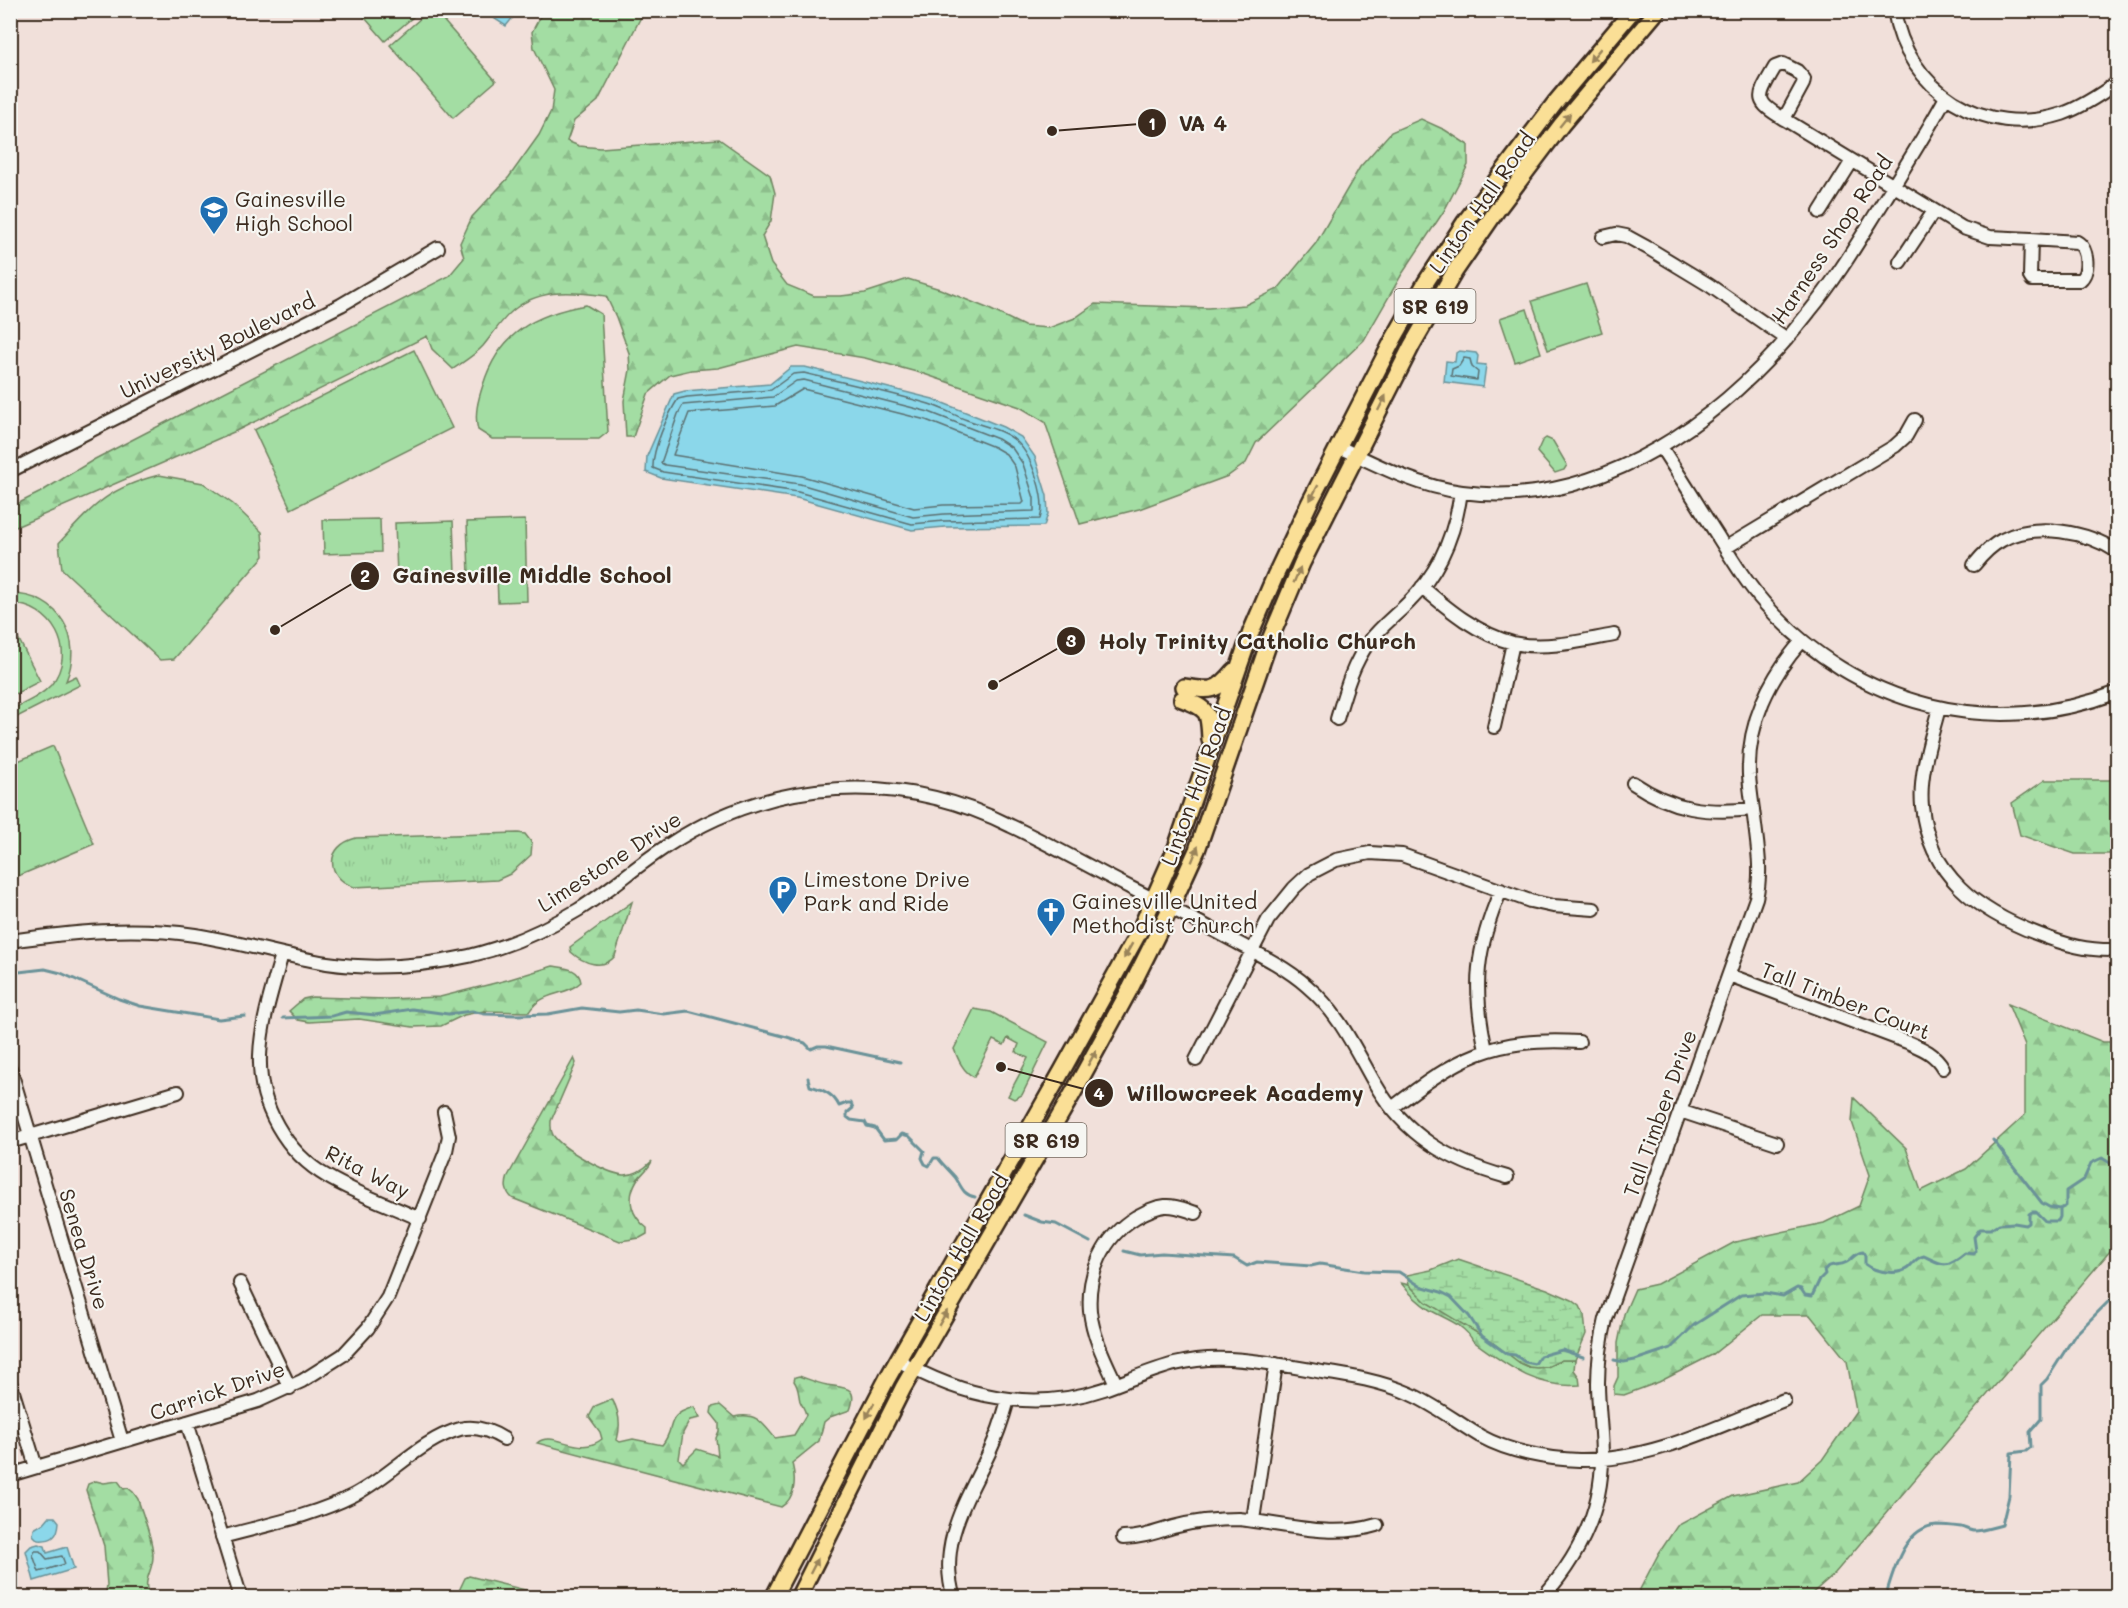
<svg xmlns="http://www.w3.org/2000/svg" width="2128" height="1608" font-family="Mali,sans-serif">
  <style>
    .grass { fill: url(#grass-tufts); stroke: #6f8460; stroke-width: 1.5 }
    .forest { fill: url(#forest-firs); stroke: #6f8460; stroke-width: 1.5 }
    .wetland { fill: url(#wetland-marsh); stroke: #6f8460; stroke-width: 1.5 }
    .park { fill: #a3dda3; stroke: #6f8460; stroke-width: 1.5 }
    .water { fill: #8bd7ea; stroke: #6b9298; stroke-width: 1.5 }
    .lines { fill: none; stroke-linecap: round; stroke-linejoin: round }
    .shore { stroke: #5b6f70; stroke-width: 1.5 }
    .stream { stroke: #6b9298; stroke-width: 3 }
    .minor-casing { stroke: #3b2a1e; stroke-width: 16 }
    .major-casing { stroke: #3b2a1e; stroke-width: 20 }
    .minor { stroke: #f6f6f2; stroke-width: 12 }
    .major { stroke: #fadf96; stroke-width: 15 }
    .oneway { fill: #9a845a }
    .labels { text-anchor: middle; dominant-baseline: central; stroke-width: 4.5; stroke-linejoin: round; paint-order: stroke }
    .shield { fill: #f6f6f2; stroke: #73675e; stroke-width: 1.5 }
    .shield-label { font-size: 20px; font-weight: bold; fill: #3b2a1e }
    .poi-label { font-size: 21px; fill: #3b2a1e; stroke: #f6f6f2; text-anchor: start }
    .street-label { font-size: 21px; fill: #3b2a1e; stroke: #f6f6f2 }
    .leader { fill: none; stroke: #3b2a1e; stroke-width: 2 }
    .callout-dot { fill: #3b2a1e; stroke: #f6f6f2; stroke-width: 2 }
    .mark-label { font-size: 18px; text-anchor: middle; font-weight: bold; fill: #fff }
    .callout-label { font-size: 22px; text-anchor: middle; font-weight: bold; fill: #3b2a1e; stroke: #f6f6f2; stroke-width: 4.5; stroke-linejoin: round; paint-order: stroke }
  </style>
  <defs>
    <pattern id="grass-tufts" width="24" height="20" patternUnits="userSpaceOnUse" patternTransform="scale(1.5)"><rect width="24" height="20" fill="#a3dda3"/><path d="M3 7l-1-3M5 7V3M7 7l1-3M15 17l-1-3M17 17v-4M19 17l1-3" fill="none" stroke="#8dbe8c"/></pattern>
    <pattern id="forest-firs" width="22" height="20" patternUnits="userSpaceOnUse" patternTransform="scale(1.5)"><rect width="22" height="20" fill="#a3dda3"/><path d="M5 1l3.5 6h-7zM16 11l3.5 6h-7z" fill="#8dbe8c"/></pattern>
    <pattern id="wetland-marsh" width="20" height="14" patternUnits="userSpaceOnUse" patternTransform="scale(1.5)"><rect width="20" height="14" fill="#a3dda3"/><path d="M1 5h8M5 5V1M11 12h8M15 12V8" fill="none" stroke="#8dbe8c"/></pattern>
  </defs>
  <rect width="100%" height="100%" fill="#f1e0da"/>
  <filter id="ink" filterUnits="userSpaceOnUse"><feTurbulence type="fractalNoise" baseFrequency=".0167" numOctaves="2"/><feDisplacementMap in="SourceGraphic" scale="12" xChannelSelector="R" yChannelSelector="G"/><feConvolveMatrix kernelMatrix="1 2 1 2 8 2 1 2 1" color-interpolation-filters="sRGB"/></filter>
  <g filter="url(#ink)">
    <path class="grass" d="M518,833L525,834L532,843L531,855L510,874L497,880L354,887C325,877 325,846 356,838Z"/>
    <path class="forest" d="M543,11H644L598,101L574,121L567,141L579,146L601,148L719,139L770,175L775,193L771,221L762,236L771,264L787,285L814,296H841L865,293L908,279L940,289L987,308L1024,326L1049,328L1075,318L1095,304L1208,308L1245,305L1278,289L1316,243L1360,167L1391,132L1421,119L1445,130L1468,145V165L1444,211L1402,274L1364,340L1256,443L1246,463L1228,476L1139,509L1080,524L1045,422L1020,407L924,374L865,358L798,347L718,368L691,370L670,375L648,394L633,437H626L624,401L630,370L629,353L616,317L606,296C576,292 542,288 516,308C502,318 494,333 483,346C475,355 463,362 453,369L432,349L427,336L236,431L11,529V507L39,493L95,459L449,276L464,258L460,243L472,217L509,177L539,135L551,111L554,90L534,48L532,32Z
      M2045,780H2117V854H2075L2020,835L2012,803Z
      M632,902L615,956C603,971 583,963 571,952L570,947Z
      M553,966C565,968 579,968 581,982C565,997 541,991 529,1012L484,1011L464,1015L441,1026L413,1027L359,1019L309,1022L298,1020L289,1011L303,999L312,997L387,999L440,997L507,980Z
      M2008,1004L2103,1042H2117V1243L1835,1573L1808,1597H1636L1659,1553L1677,1526L1733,1496L1798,1482L1822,1460L1856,1411L1847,1361L1810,1315H1762L1712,1355L1659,1382L1624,1395L1614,1394V1386L1618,1377V1343L1624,1314L1635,1289L1657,1284L1735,1242L1824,1223L1859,1206L1870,1175L1852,1122L1854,1098L1906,1148L1921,1191L1966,1169L2025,1115V1045Z
      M574,1058L576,1063L551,1121C551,1126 550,1130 553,1135C562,1149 606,1173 623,1175C635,1176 644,1169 652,1161C649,1169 642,1173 637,1180C626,1198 631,1216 647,1228V1234L640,1238L620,1241L512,1198C505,1191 505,1185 508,1176Z
      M1401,1283L1409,1285L1426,1302L1458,1320L1529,1367H1547L1562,1360H1575L1574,1370L1579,1377L1580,1385C1535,1389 1507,1365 1473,1341C1464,1324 1445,1319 1430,1310C1419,1303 1409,1293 1401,1283Z
      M799,1376C808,1379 817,1383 827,1385C845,1388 859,1386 850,1410L830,1417L824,1422L819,1441L792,1463C796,1479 796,1498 781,1507L537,1443C553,1429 579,1458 602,1439L600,1432L589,1417L595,1406L612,1399C619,1411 621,1426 617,1440L620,1442L633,1439L662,1445C677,1427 663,1416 694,1407L700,1418L690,1420L683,1433L679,1459L683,1463L697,1449L718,1456L716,1438L719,1431V1423L711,1413L712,1407L720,1405L734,1417C756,1412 762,1422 775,1438L794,1435L806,1415C805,1409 802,1406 800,1401C798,1393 799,1388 794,1381L795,1377Z
      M96,1481L104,1483L118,1481L124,1489L128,1488L133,1492L138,1499C143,1517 153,1538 153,1556C153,1573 140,1582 151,1597H105L107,1585L104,1546L86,1490L88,1484Z
      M469,1576L553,1597H456L465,1578Z"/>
    <path class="wetland" d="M1458,1259L1547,1289L1572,1300L1580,1306L1584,1315L1586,1334L1575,1360H1562L1547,1367L1537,1368L1529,1367L1520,1363L1492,1342L1426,1302L1409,1285L1407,1275L1431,1270Z"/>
    <path class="park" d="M359,11H420L385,41Z
      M429,11H435L496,81L453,118L390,45Z
      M1586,284L1602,332L1548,350L1532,301Z
      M586,305L601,314L608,432L599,439H492L478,430C474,415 478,400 483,385C499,333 535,314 586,305Z
      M1527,309L1541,353L1515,362L1500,318Z
      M414,350L452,428L291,509L254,430Z
      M1546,438L1553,441L1567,465L1564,470L1555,473L1537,452L1542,441Z
      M159,475L203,483L233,504L262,532L264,556L174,659L160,660L62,569L59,543C94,505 108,488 159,475Z
      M380,519L381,552L324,554L323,520Z
      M525,520L527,601L498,602L497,574H469L467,522Z
      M453,521L455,573L397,575L395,523Z
      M11,594C59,594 84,638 66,681L76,676L80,685L11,720V710C24,703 40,697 51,685C79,651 51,604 11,604Z
      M10,622L40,681L11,696H10Z
      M53,746L94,844L11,879V764Z
      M974,1009L991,1012L1048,1042L1022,1095L1014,1099L1008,1096L1028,1058L1016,1052L1019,1044L1008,1038L1004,1045L993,1040L974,1077C963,1072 958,1059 954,1049Z"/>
    <path class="water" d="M488,11H518L506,26L495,19Z
      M1459,351L1476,353L1478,356L1477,364L1486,365L1483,387L1444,382L1446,361L1455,362L1456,353Z
      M791,367H805L933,399L1003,427L1021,437L1035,457L1047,496L1048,514L1044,526L945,527L912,530L797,498L661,478L646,472L647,456L674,394L685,391L770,384Z
      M49,1517H55L59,1522C58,1537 52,1541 38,1540L33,1535L34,1529L44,1523Z
      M38,1544L45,1546L47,1553L67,1547L74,1569L34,1581L26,1551L31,1546Z"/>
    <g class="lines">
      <path class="shore" d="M1464,358L1470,359L1472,367L1478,372L1477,380L1451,376L1452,369L1459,366Z
        M804,373C845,383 888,392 929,404C942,408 954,415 967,420C983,426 1005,430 1017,442C1032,456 1047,500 1040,519L944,521L912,524L798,492L663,472L653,468C652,450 668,414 678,399L687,397L771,390L793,374Z
        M804,380L929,412L998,439L1012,448L1023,464L1034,498V511L944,514L913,517L800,484L665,465L661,463L678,414L683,405L773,397L796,381Z
        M803,389L926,420L994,447L1006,454L1015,467L1024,502L1022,504L943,505L914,508L802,476L673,455L689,413L775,406Z
        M35,1551H40L47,1559L62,1556L65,1564L39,1572L33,1555Z"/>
      <path class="stream" d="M10,973L45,969L61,973L119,999L140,1006L219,1019L245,1016
        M283,1018L332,1016L346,1012L375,1015L412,1009L448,1014L472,1011L485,1014L517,1015L548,1014L582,1008L619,1012L636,1010L664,1014L688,1011L787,1037L805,1043L811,1049L818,1046H826L900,1062
        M808,1078L810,1086C822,1089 834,1094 839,1106L847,1103H851L853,1108L847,1113V1117L851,1120L865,1122L867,1126L875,1128L884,1140L897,1139L902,1134L909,1136L924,1151L922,1158L925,1164L929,1166L934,1158H938C943,1165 950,1171 955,1177C962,1187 962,1194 975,1197
        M1993,1140L2042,1203L2049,1207L2060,1209
        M1024,1215L1042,1222L1056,1224L1090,1242
        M1124,1251L1140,1255L1162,1253L1234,1258L1247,1266L1257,1262L1311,1266L1320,1264L1364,1271L1399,1272L1420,1286L1441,1292L1451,1297L1469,1316L1482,1336L1507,1354L1515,1355L1525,1362L1535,1364L1540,1356L1562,1350L1583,1357
        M1614,1360L1624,1362L1635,1360L1671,1348L1694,1325L1741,1295L1765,1293L1783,1296L1797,1288L1801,1289L1805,1295L1812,1296L1820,1279L1825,1274L1824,1270C1831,1262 1838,1267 1847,1262C1854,1258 1854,1253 1863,1252L1865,1256V1264C1875,1272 1898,1276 1908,1268C1914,1263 1915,1258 1924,1256C1944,1266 1947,1268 1965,1253L1974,1254L1976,1251L1974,1237L1980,1229H1991L1999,1224L2014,1223L2026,1225L2029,1223V1214L2032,1212H2036L2045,1221H2058L2060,1217V1209L2066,1206V1191L2084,1179L2091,1163L2102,1158L2118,1168
        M1885,1598C1893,1573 1903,1527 1937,1525C1944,1525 1953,1526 1961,1527C1965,1528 1970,1531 1974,1531C1983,1531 1994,1527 2002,1525L2009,1496L2011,1453L2026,1451L2031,1447L2030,1432L2041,1419V1385L2047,1379L2075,1335L2118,1292"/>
      <g class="minor-casing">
        <path id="minor" d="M1894,10C1907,91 1984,139 2062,114C2082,107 2100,95 2118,82
          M1784,119C1752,100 1758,97 1775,67L1783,64L1797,71L1804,79L1803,84L1784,119L1963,228L1990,237L2031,239L2030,277L2032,280H2080C2090,272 2088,248 2077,242L2031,239
          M1820,212L1852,161
          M1603,237L1616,234L1626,236L1648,248L1709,285L1787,339
          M1900,262L1934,211
          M1339,447C1379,466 1417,486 1462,492C1602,511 1727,417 1809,312C1838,277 1861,237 1885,199C1906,165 1927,132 1946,97
          M1661,447C1680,476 1698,505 1717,535C1732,559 1747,584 1766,605C1855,706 1992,741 2118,692
          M10,471L341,305L438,248
          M1725,548L1895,446L1906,436L1915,420
          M1974,565C1982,555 1990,546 2002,540C2036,522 2086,531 2118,552
          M1422,587C1449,610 1478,634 1513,643C1545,650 1582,641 1614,635
          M1939,708C1931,739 1919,773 1922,806C1929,876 1978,911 2038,934C2066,945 2087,951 2118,950
          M1337,719C1345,692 1352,665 1369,642C1380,627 1395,616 1408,603C1439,573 1455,534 1461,492
          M1494,727L1513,643
          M1633,783C1673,810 1707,814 1753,809
          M10,941C71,932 135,926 195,935C240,942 283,956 327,963C373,970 423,966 469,956C507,947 545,930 578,910C609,891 636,866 667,846C772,777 899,770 1011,826C1052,845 1091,868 1131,888C1161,903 1191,918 1221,934C1250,950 1282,964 1307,986C1339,1013 1354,1047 1374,1082C1405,1136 1449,1161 1507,1177
          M282,954C273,987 261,1022 260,1056C258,1105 286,1153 328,1177C357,1194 389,1205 420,1219
          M1729,975L1907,1042C1921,1048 1935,1053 1943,1068
          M1486,1050C1472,987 1476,949 1501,890
          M1196,1060L1268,920L1294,888L1309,874L1336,860L1370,853L1402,855L1530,901L1553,906L1594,909
          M10,1068L122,1441
          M1392,1108C1458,1057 1493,1037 1579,1042
          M1680,1111L1777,1143
          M10,1142L178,1092
          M240,1283L290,1388
          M898,1360C961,1397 1033,1413 1104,1389C1149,1373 1178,1356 1230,1359C1261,1361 1291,1366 1322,1372C1351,1376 1380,1381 1408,1393C1434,1404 1456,1422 1480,1436C1509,1452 1547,1459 1579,1460C1652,1461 1718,1426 1784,1400
          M10,1382L36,1467
          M1116,1384C1105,1360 1093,1337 1090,1311C1087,1274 1103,1237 1136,1217C1145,1212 1154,1207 1165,1206C1176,1205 1186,1210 1196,1213
          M187,1422L241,1598
          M10,1475L258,1401L302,1381L343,1355L368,1328L388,1297L446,1151L449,1136L444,1112
          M1253,1520L1276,1364
          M222,1537C266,1525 313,1516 354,1495C391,1476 420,1440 460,1429C476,1425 491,1431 504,1439
          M1123,1538C1141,1538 1156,1532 1173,1527C1195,1521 1217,1519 1239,1519C1285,1524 1331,1539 1377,1525
          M954,1598C937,1543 967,1500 989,1453C997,1436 1003,1418 1008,1400
          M1542,1598C1578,1558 1602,1512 1602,1457C1602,1432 1598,1408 1598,1383C1598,1361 1601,1340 1606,1319L1756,898C1762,874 1758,850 1755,825C1753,808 1750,791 1749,775C1747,724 1769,678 1802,641"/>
      </g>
      <g class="major-casing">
        <path id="major" d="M1184,687C1210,691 1216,693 1234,671
          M1182,699C1209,709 1209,712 1210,740
          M773,1598L887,1379L1062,1071L1140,930L1176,848L1251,632L1275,576L1309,504L1393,340L1426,282L1465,222L1555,103L1633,10
          M798,1598L903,1388L1073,1093L1131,987L1171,907L1197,850L1269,642L1302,563L1412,345L1455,271L1497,210L1562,124L1658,10"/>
      </g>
      <use href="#minor" class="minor"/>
      <use href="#major" class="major"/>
    </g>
    <defs><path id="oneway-solid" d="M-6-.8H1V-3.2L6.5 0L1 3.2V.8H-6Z" transform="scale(1.5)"/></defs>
    <g class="oneway">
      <use href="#oneway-solid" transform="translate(1595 55) rotate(130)"/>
      <use href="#oneway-solid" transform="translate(1565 120) rotate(-51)"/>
      <use href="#oneway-solid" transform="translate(1382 403) rotate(-63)"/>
      <use href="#oneway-solid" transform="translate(1314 493) rotate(118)"/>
      <use href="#oneway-solid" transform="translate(1297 575) rotate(-67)"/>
      <use href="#oneway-solid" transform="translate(1195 854) rotate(-68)"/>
      <use href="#oneway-solid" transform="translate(1128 951) rotate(119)"/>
      <use href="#oneway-solid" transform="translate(1092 1058) rotate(-61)"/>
      <use href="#oneway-solid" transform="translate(943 1318) rotate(-60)"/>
      <use href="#oneway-solid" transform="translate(870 1411) rotate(118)"/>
      <use href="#oneway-solid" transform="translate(814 1566) rotate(-63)"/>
    </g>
  </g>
  <defs>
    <g id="school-pin" transform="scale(1.5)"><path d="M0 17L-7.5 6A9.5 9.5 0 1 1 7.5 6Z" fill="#1f6fb2" stroke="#f6f6f2"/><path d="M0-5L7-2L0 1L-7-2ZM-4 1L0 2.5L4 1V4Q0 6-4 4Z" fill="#fff"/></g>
    <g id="parking-pin" transform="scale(1.5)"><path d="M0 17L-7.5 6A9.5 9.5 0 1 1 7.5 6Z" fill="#1f6fb2" stroke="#f6f6f2"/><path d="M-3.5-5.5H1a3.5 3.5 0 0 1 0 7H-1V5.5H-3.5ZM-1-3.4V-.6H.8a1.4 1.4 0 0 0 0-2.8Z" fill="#fff"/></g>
    <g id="church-pin" transform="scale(1.5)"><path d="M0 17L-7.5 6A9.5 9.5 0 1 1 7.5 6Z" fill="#1f6fb2" stroke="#f6f6f2"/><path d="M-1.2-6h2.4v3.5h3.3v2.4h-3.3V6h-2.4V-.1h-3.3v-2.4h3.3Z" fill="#fff"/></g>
  </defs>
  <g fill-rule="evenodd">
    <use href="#school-pin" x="214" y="210"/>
    <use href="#parking-pin" x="783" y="890"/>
    <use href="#church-pin" x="1051" y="912"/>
  </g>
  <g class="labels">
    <g class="shield">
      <rect x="1394.5" y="289" width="81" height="34" rx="4.5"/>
      <rect x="1005.5" y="1123" width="81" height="34" rx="4.5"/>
    </g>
    <g class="shield-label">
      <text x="1435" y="306">SR 619</text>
      <text x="1046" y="1140">SR 619</text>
    </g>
    <g class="poi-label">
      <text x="235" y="198">Gainesville<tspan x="235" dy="24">High School</tspan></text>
      <text x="804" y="878">Limestone Drive<tspan x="804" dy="24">Park and Ride</tspan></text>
      <text x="1072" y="900">Gainesville United<tspan x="1072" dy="24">Methodist Church</tspan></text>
    </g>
    <g class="street-label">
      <text transform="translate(1481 202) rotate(-55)">Linton Hall Road</text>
      <text transform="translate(1831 239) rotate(-56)">Harness Shop Road</text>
      <text transform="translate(217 345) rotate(-26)">University Boulevard</text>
      <text transform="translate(1195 786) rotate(-70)">Linton Hall Road</text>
      <text transform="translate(609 861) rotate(-33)">Limestone Drive</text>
      <text transform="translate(1846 1000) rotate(21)">Tall Timber Court</text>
      <text transform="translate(1659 1113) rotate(-70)">Tall Timber Drive</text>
      <text transform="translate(368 1171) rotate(27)">Rita Way</text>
      <text transform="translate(960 1247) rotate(-60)">Linton Hall Road</text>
      <text transform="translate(85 1249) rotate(73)">Senea Drive</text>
      <text transform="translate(217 1390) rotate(-19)">Carrick Drive</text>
    </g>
  </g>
  <path class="leader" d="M1052 131L1152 123M275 630L365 576M993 685L1071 641M1001 1067L1099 1093"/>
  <g class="callout-dot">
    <circle cx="1052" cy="131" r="6"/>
    <circle cx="275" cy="630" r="6"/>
    <circle cx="993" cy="685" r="6"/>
    <circle cx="1001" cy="1067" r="6"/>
    <circle cx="1152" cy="123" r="15"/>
    <circle cx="365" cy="576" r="15"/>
    <circle cx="1071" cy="641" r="15"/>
    <circle cx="1099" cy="1093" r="15"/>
  </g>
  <g class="mark-label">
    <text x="1152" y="130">1</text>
    <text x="365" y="582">2</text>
    <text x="1071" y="647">3</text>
    <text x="1099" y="1100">4</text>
  </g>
  <g class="callout-label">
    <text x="1203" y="131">VA 4</text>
    <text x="532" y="583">Gainesville Middle School</text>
    <text x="1257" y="649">Holy Trinity Catholic Church</text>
    <text x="1245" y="1101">Willowcreek Academy</text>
  </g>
  <rect width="2128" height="1608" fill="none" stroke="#f6f6f2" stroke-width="36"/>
  <rect x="18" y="18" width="2092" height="1572" fill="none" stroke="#3b2a1e" stroke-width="2" filter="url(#ink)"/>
</svg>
